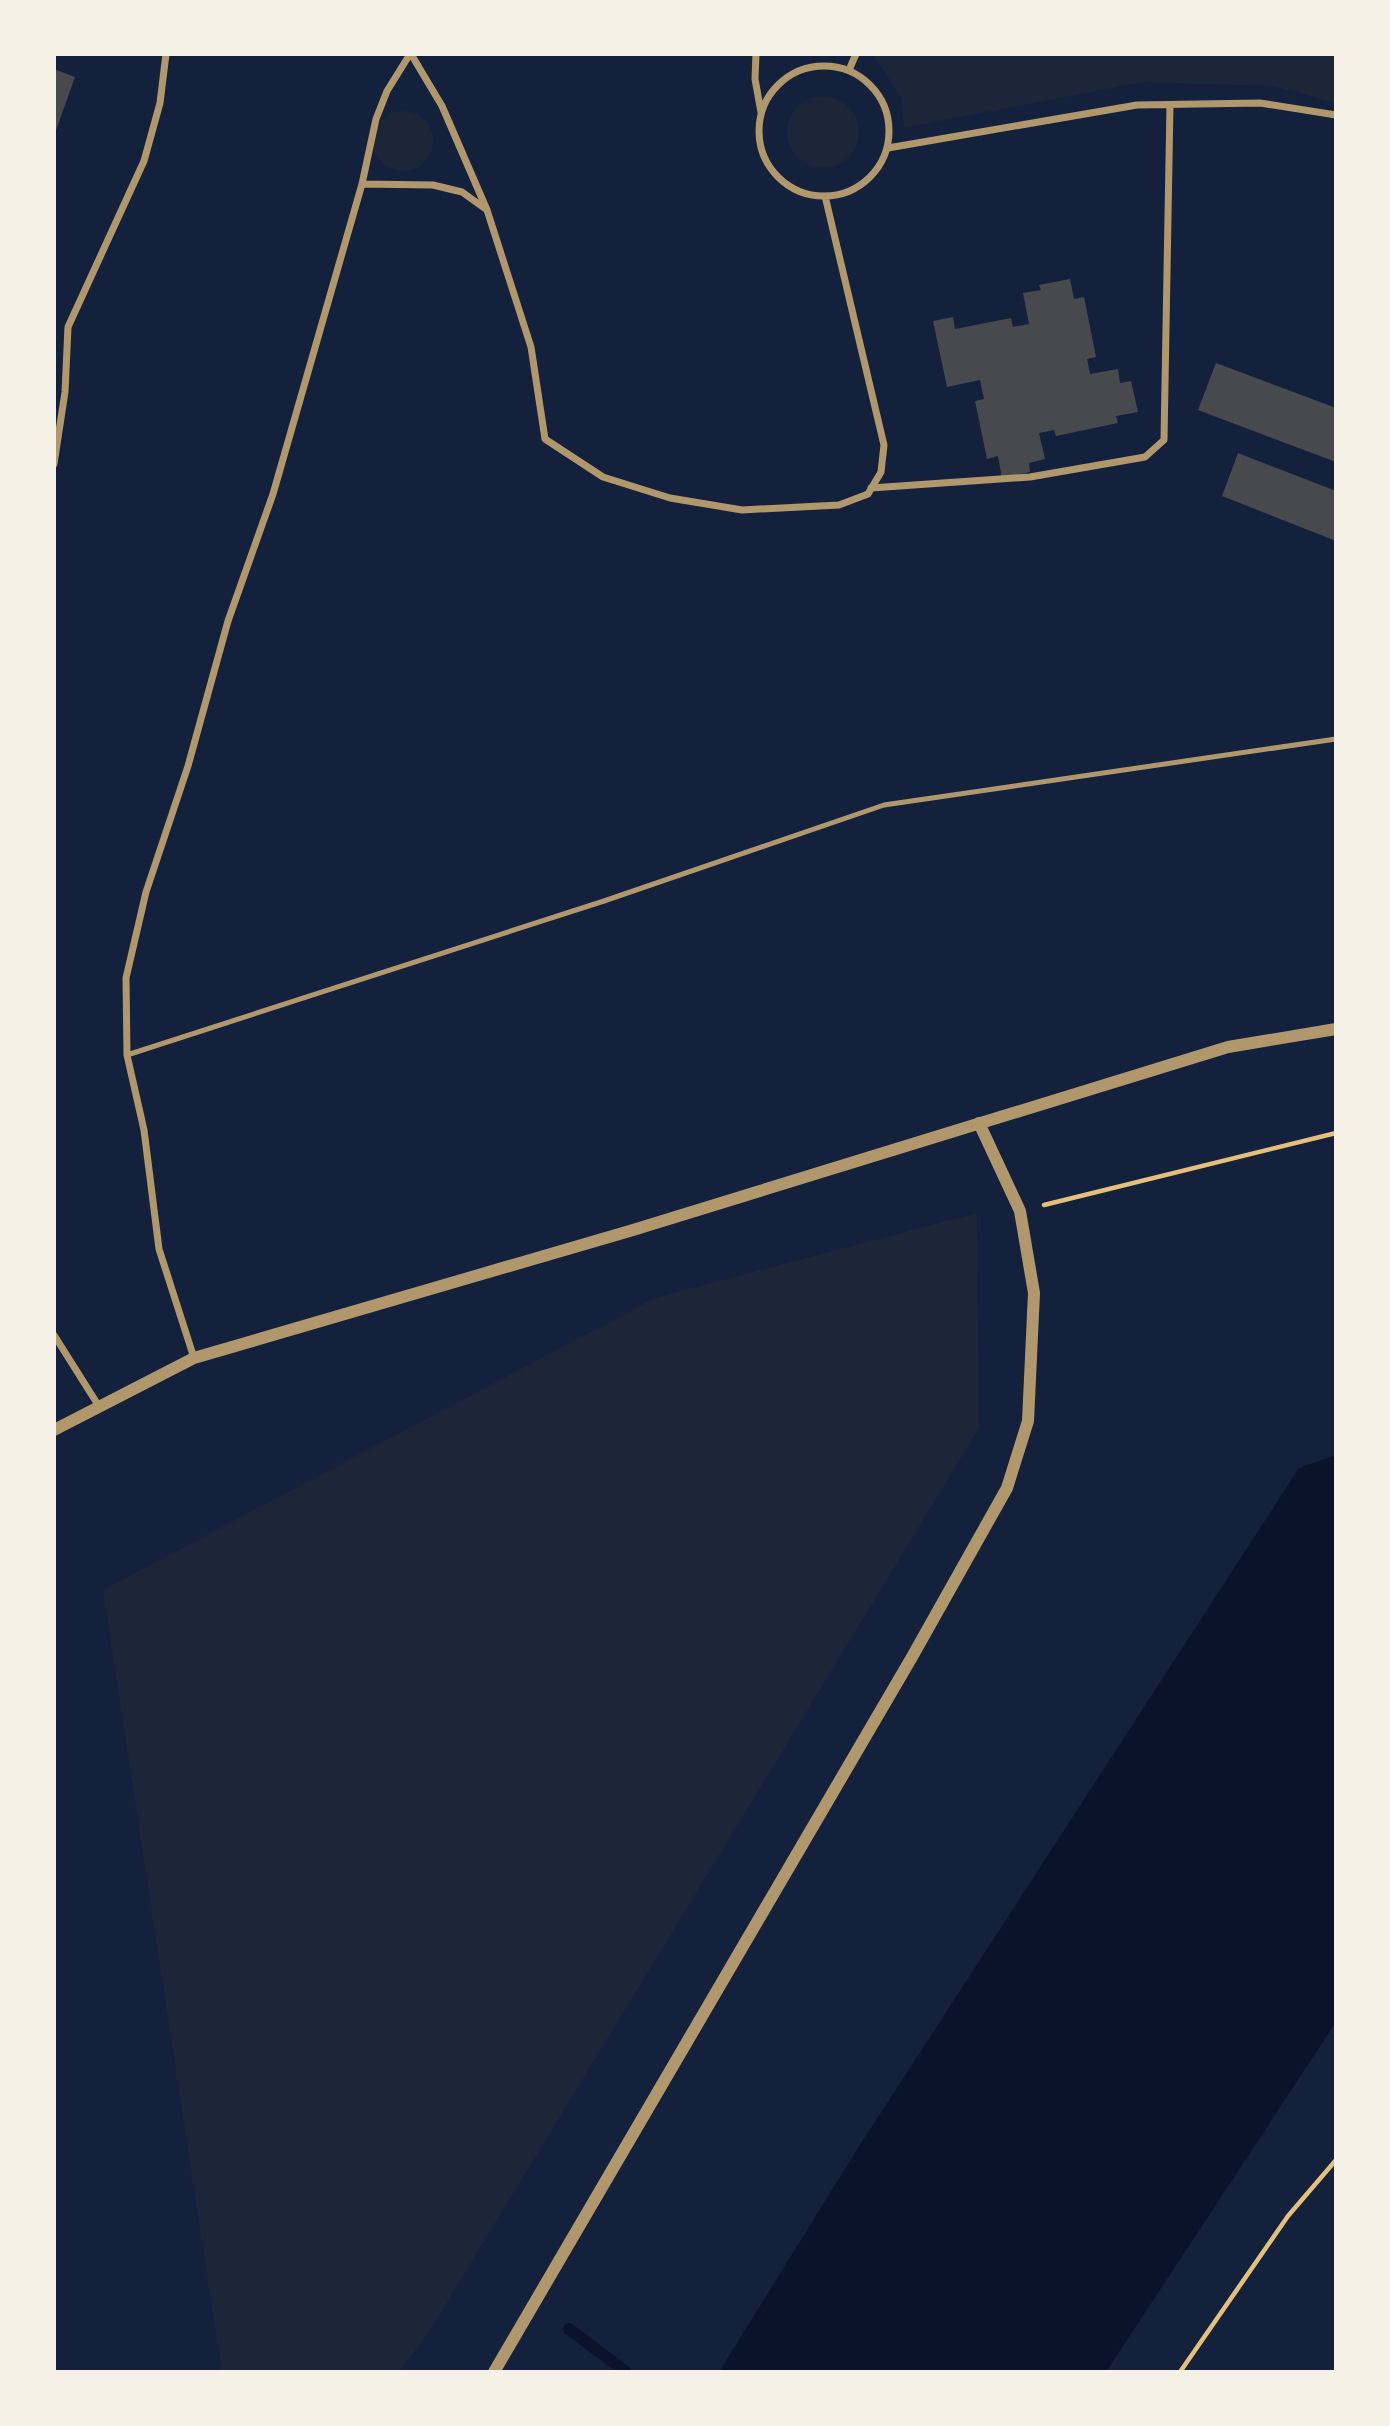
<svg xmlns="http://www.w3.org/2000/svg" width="1390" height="2426" font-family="'Archivo Narrow',sans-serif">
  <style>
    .green { fill: #1d2539 }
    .water { fill: #0b132b }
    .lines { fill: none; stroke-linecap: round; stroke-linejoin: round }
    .stream { stroke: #0b132b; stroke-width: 12 }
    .building { fill: #48494c }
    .path { stroke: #e5c07b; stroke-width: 4.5 }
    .service { stroke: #b1986c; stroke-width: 5 }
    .minor { stroke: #b1986c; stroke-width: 7 }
    .tertiary { stroke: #b1986c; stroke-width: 12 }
  </style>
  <rect width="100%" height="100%" fill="#14213d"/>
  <path class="green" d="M873,54H1336V103L1274,86L1143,82L904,128L902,99Z
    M787 132a36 36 0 1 1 72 0a36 36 0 1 1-72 0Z
    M373 141a30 30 0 1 1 60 0a30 30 0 1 1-60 0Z
    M977,1213L979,1428L430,2330L399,2372H222L103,1590L655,1298Z"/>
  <path class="water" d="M1336,1455V2022L1106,2372H719L856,2151L1299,1468Z"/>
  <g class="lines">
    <path class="stream" d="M569,2329L626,2372"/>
  </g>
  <path class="building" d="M54,69L75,77L55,133H54Z
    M1070,279L1074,299L1084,297L1096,357L1087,359L1090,374L1118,369L1120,383L1131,381L1138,412L1116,416L1118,423L1056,436L1054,430L1039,433L1045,459L1029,463L1030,472L1002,478L998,456L987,459L975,401L984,399L980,380L947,387L933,321L953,317L955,329L1011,318L1013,327L1029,324L1023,293L1041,290L1039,285Z
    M1216,363L1336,408V462L1198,410Z
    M1238,453L1336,491V541L1222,496Z"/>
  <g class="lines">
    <path class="path" d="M1044,1205L1336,1133
      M1180,2372L1288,2216L1336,2160"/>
    <path class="service" d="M127,1055L604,901L884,805L1336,739"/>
    <path class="minor" d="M411,54L442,106L487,210L531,347L545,439L603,477L670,498L742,510L839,505L868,494L881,472L884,445L825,196
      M756,54L755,79L761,112
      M759 131a65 65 0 1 1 130 0a65 65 0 1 1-130 0Z
      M849,70L856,54
      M888,148L1137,105L1260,103L1336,115
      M362,184L433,185L462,192L487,210
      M54,464L65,392L68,327L144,161L160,103L166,54
      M871,488L1030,477L1145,457L1164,440L1170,105
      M54,1335L100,1408
      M194,1358L159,1249L144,1130L127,1055L126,978L146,892L188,766L228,621L273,494L362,184L376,119L387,91L410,54"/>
    <path class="tertiary" d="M54,1430L194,1358L633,1230L1228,1047L1336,1029
      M494,2372L912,1657L1007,1488L1028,1421L1034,1293L1020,1211L979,1123"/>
  </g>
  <rect width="1390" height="2426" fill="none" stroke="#f6f1e7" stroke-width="112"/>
</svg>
